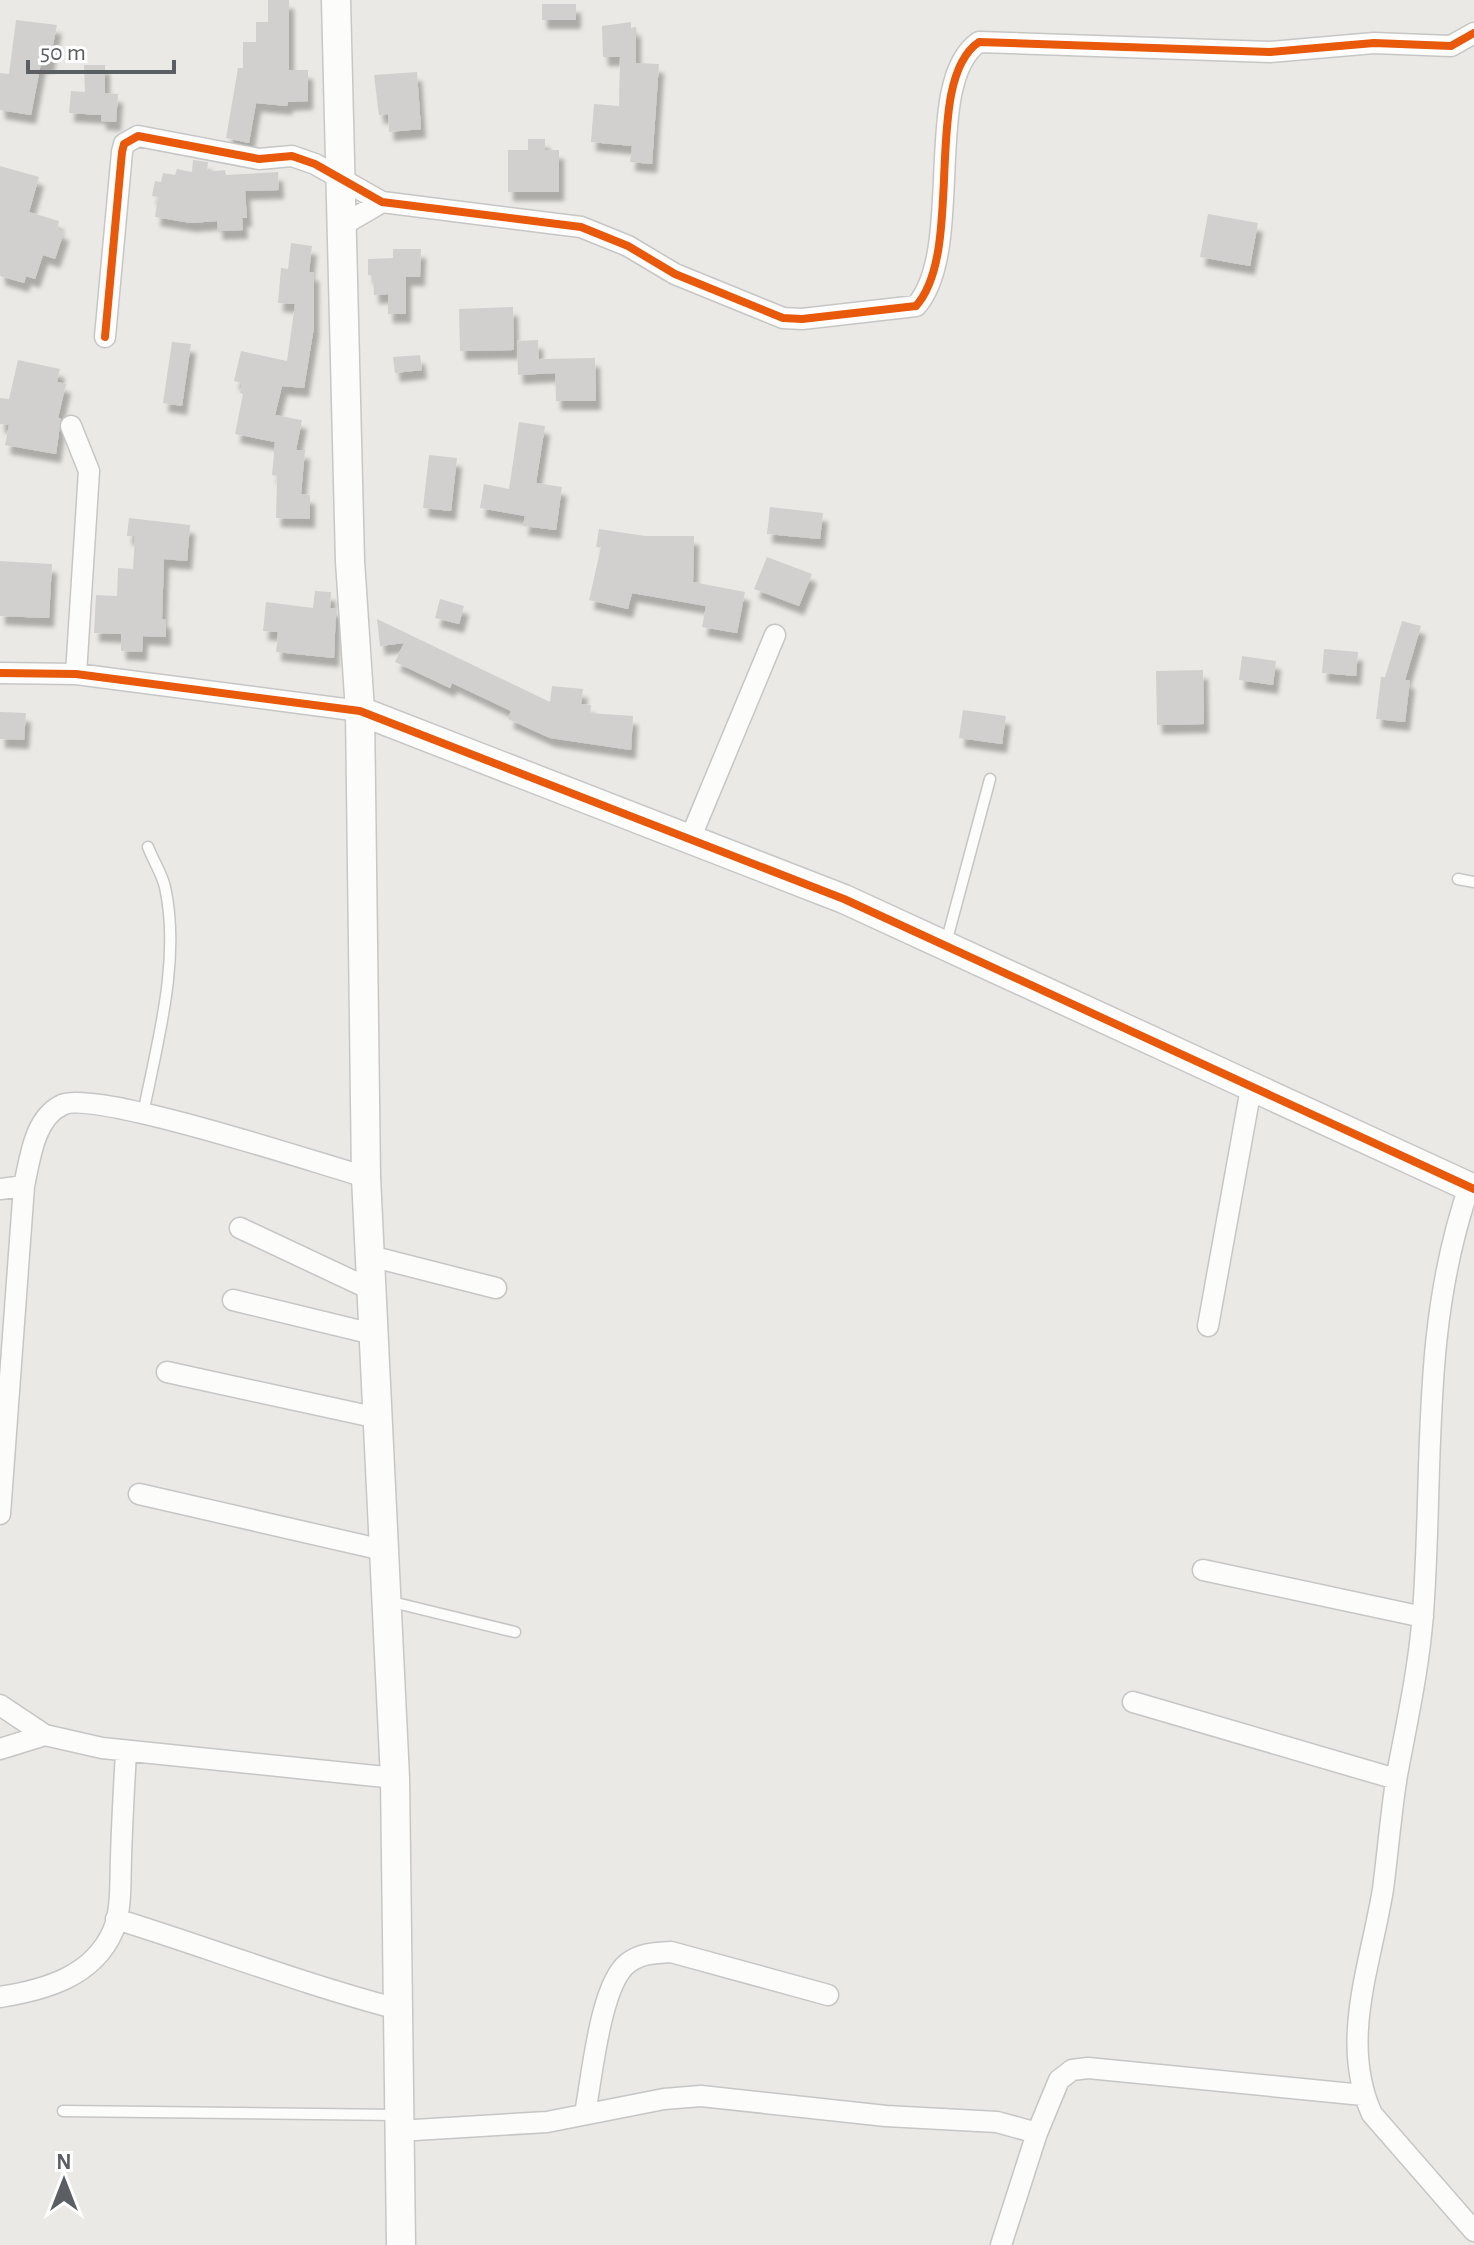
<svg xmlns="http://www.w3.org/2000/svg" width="1474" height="2245" font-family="'Alegreya Sans',sans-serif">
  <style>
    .building { fill: #d1d0ce; filter: url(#shadow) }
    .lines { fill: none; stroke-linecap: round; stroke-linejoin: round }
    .lane-casing { stroke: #c6c6c6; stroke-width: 13 }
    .street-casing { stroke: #c6c6c6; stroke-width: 23 }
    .secondary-casing { stroke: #c7c7c7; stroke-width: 31 }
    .lane { stroke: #fcfcfb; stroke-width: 10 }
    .street { stroke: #fcfcfb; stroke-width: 20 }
    .secondary { stroke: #fcfcfb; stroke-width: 28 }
    .cycleway-casing { stroke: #fff; stroke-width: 13 }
    .cycleway { stroke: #e8590c; stroke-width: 8 }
  </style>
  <defs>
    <filter id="shadow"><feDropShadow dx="5" dy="9" stdDeviation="2" flood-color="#0004"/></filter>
  </defs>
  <rect width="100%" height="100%" fill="#eae9e5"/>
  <path class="building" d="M268,0H289V70H308V101L288,102L287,106L256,103L249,143L226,138L238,68H243V42H256V22H268Z
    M542,4H576V20H542Z
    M16,20L57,25L49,64L41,63L31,115L0,110V73L9,74Z
    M631,22V28L636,27V63L659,64L652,164L630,162L632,146L591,142L594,104L619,106L620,57H603L602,26Z
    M84,65H105V93L118,94L116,122L101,121V115L69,113L71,91L85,92Z
    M417,72L421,129L389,132L388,114L379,115L374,75Z
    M528,139H545V150H559V192H508V150H528Z
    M193,160L208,162L207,172L225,170L226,175L278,172L279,190L245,191L247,218H242L243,230L218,231L217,221L191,223L155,217L158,197L152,196L155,181L161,182L163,173L175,175L177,169L192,172Z
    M0,166L39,177L29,212L59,221L57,229L64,232L55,259L43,255L35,279L26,276L24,283L0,276Z
    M1208,214L1258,223L1250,266L1200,257Z
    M291,243L312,246L309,272H314V327L304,388L282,386L275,415L302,420L296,450H305L301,494L310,495V519L276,518L277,476L272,475L275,442L235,434L243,394L240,393L242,383L234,381L241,351L287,361L295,304L278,303L281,268L288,269Z
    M393,249H421L420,277H406V314H388V294L374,295L373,275H368V259L393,258Z
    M513,307L514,350L460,351L459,309Z
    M538,340L539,359L595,358L596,401H556L555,373L518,375L517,341Z
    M172,342L191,344L182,406L163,403Z
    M420,355L422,370L395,373L393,357Z
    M18,360L60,369L57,382L66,384L58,418H61L56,454L5,445L9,425L0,424V398L9,399Z
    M519,422L545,426L536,483L562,487L556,530L523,526L525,516L480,508L484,484L509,489Z
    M429,455L457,458L451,511L423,508Z
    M770,507L823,513L820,539L767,534Z
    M129,518L190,525L187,561L164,559L162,619H166V637L143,636L142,652L121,651V634L94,633L96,595L117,596L118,568L133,569L135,536H127Z
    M599,529L645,536H694L693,582L745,592L737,633L702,627L706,606L632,593L628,609L589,600L601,547H596Z
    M767,557L812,574L799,606L754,589Z
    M0,561L52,564L49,618L0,616Z
    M315,591L331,592L330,608H336L334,658L276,652L278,632L263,631L266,602L313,608Z
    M440,599L464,606L459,624L435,618Z
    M377,619L550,702L552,686L583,689L581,704L591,705L590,713L633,716L631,750L550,738L508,719L511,711L452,683L450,688L395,662L404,643L380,646Z
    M1402,621L1421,626L1405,680H1410L1405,722L1376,719L1381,677H1385Z
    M1324,649L1358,652L1356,676L1322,673Z
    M1242,656L1276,661L1273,685L1239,680Z
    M1203,670L1204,724L1157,725L1156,671Z
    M963,710L1006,716L1002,744L959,738Z
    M0,712L26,713L24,740L0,739Z"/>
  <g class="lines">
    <g class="lane-casing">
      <path id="lane" d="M1458,879L1474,882
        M946,943L990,779
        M143,1114C157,1043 181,960 165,887C162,874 153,860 148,847
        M388,1601L515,1632
        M63,2111L397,2115"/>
    </g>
    <g class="street-casing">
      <path id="street" d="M341,226L382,202
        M105,337L122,152L124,144L138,136L259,159L292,156L315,164L382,202L581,227L628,246L675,274L783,318L802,319L916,306C966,250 921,81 979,42L1270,52L1374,43L1451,46L1474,33
        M71,426L89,471L76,674
        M0,673L76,674L360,711
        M690,839L775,635
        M1469,1187C1420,1330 1434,1465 1423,1613C1419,1668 1407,1721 1397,1775C1391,1812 1388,1851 1383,1889C1371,1964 1339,2042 1372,2114L1474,2231
        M0,1189L24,1186
        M240,1228L372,1290
        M370,1256L496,1288
        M233,1300L373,1334
        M1208,1326L1251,1088
        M167,1372L378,1418
        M139,1494L383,1550
        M0,1514L24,1186C30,1159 34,1118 62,1105C94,1089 320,1164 366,1177
        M1203,1570L1423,1617
        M1133,1702L1396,1779
        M0,1705L45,1735L102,1748L395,1778
        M0,1749L45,1735
        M116,1919C210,1948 302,1984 398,2009
        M0,1997C44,1990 93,1977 113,1931C122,1910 120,1881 121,1858C122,1822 124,1787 126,1752
        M585,2113C592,2078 600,1984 628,1963C641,1953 655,1953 671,1952L828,1995
        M398,2131L547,2122L664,2099L701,2096L886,2116L997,2122L1037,2133L1001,2245
        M1037,2133L1059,2080L1072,2070L1088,2068L1363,2095"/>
    </g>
    <g class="secondary-casing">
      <path id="secondary" d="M336,0L350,561L360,711L366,1177L395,1778L401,2245
        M360,711L844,899L1474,1189"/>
    </g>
    <use href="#lane" class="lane"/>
    <use href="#street" class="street"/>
    <use href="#secondary" class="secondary"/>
    <g class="cycleway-casing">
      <path id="cycleway" d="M105,337L122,152L124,144L138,136L259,159L292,156L315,164L382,202L581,227L628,246L675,274L783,318L802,319L916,306C966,250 921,81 979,42L1270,52L1374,43L1451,46L1474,33
        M0,673L76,674L360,711L844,899L1474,1189"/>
    </g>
    <use href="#cycleway" class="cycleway"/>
  </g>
  <g transform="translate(64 2181)" stroke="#ffffff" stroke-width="6" paint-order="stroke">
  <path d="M0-6L14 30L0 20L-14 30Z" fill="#5b5f63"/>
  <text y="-12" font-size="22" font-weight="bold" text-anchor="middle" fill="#5b5f63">N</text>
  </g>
  <path d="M28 60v12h146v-12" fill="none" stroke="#5b5f63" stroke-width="4"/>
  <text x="40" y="60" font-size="24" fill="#5b5f63" stroke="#ffffff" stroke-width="6" paint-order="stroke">50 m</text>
</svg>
